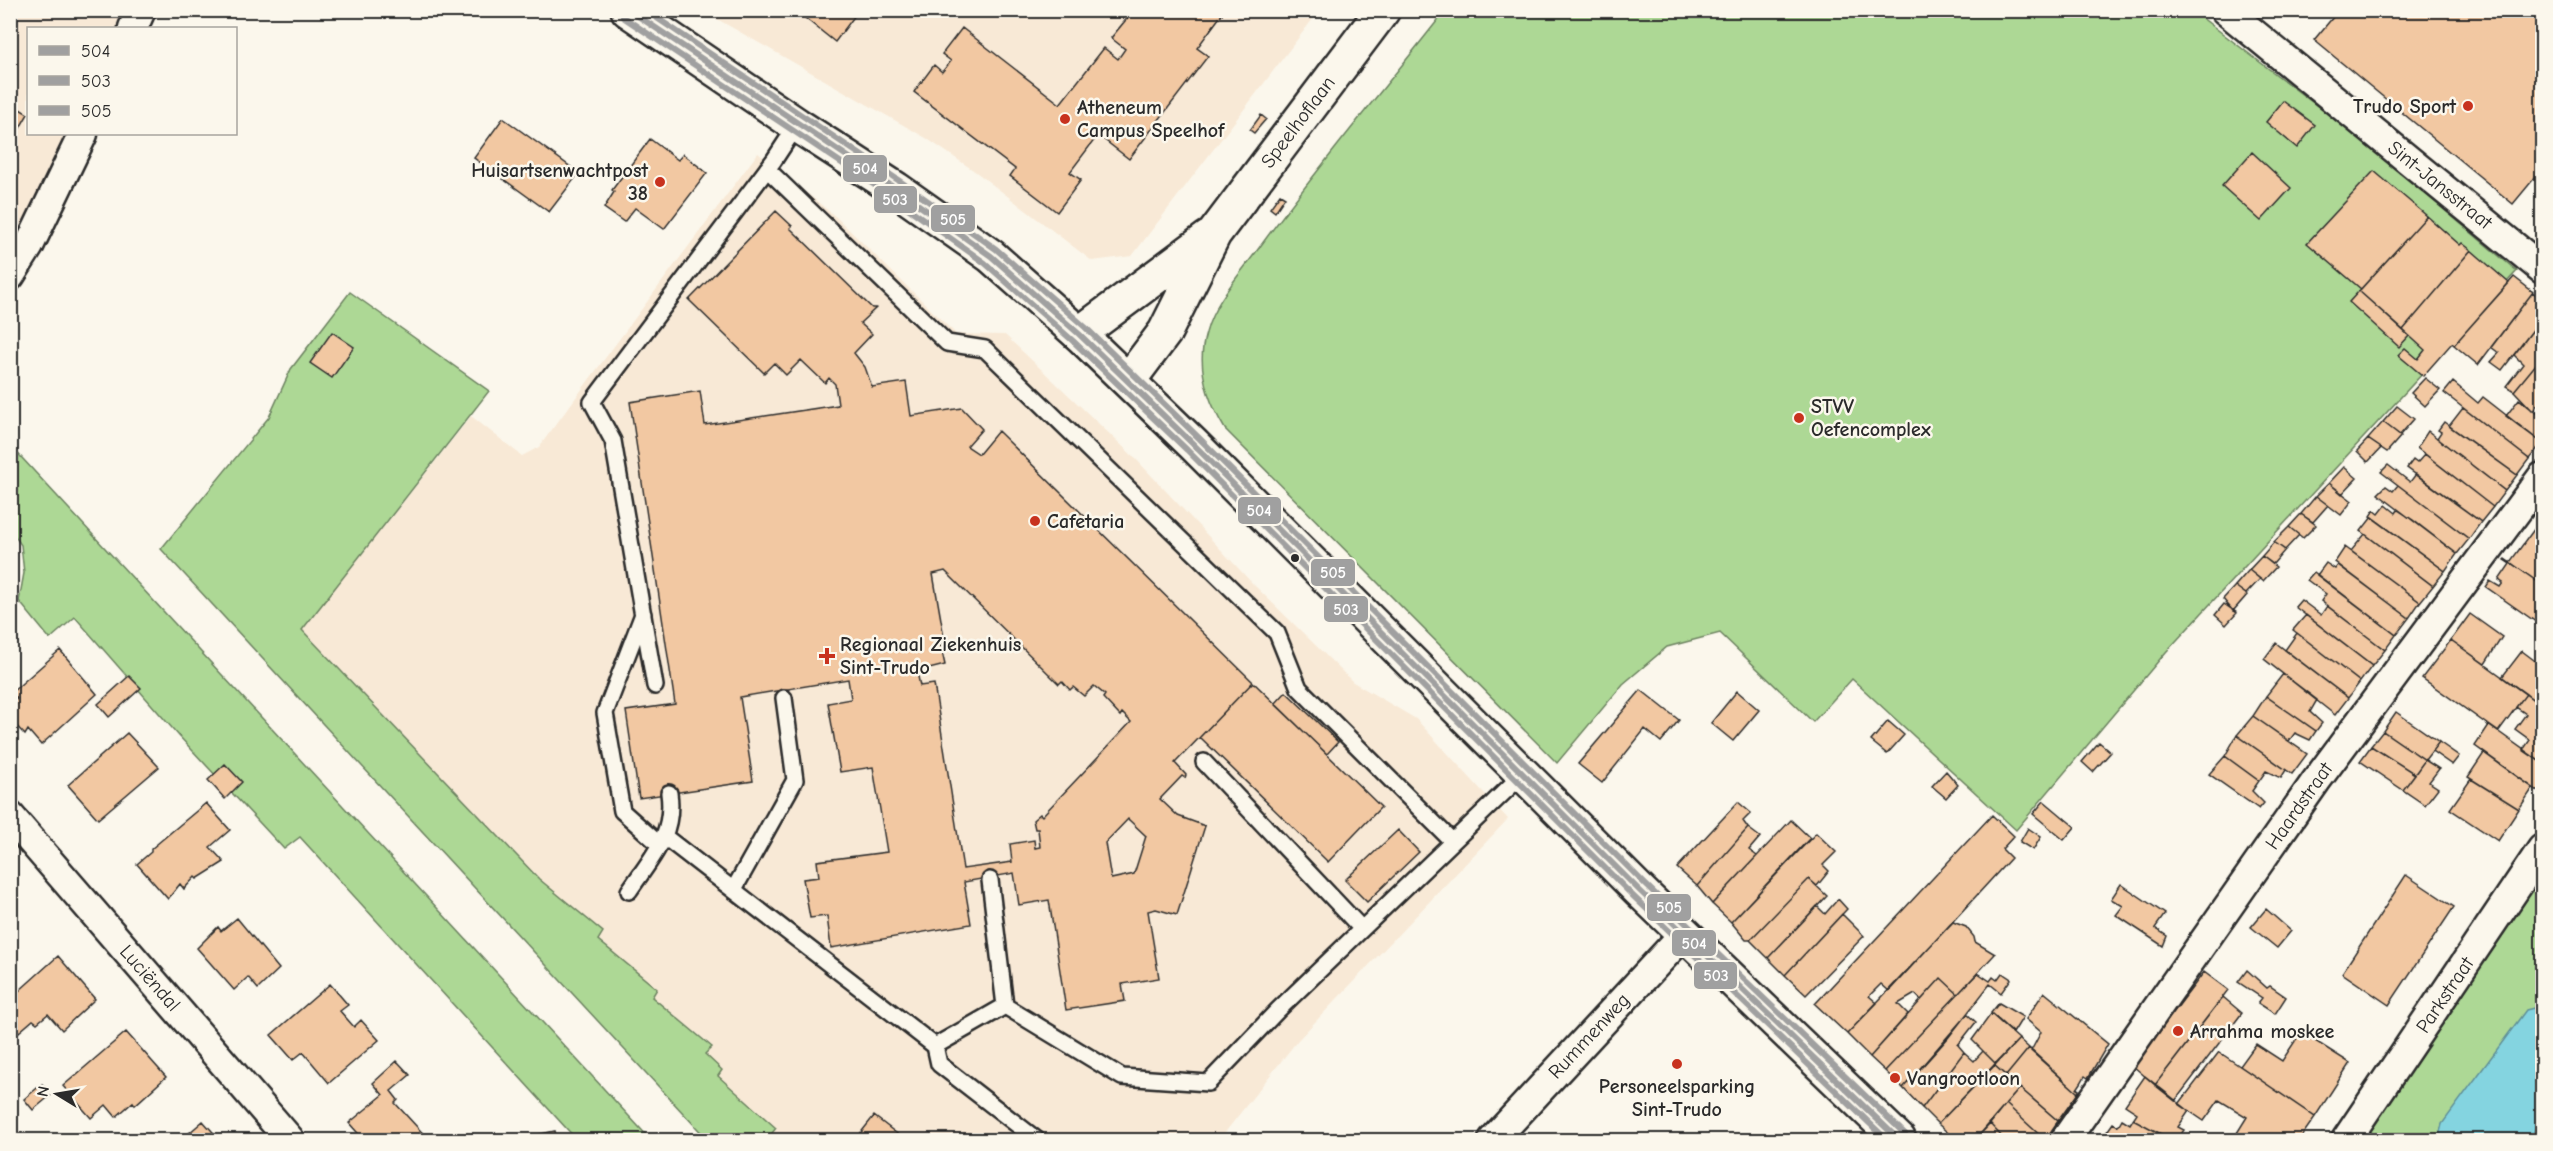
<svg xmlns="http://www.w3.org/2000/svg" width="2553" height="1151" font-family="'Comic Neue',sans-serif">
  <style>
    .built { fill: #f8e9d6 }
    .green { fill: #add895; stroke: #6c8260; stroke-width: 1.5 }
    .water { fill: #84d4e0; stroke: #609098; stroke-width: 1.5 }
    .building { fill: #f2c8a2; stroke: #2b2b2b; stroke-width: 1.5; fill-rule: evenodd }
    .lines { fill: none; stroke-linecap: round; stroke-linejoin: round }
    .service-casing { stroke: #2b2b2b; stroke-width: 20 }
    .minor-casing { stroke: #2b2b2b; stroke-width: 33 }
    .tertiary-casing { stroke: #2b2b2b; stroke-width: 38 }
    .secondary-casing { stroke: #2b2b2b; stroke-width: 38 }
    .service { stroke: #fbf7ec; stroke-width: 15 }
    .minor { stroke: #fbf7ec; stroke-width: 28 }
    .tertiary { stroke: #fbf7ec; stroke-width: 33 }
    .secondary { stroke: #fbf7ec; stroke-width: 33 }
    .bus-1-casing { stroke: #fbf7ec; stroke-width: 10 }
    .bus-2-casing { stroke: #fbf7ec; stroke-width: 10 }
    .bus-3-casing { stroke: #fbf7ec; stroke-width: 10 }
    .bus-1 { stroke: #a0a0a0; stroke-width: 6 }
    .bus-2 { stroke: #a0a0a0; stroke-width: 6 }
    .bus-3 { stroke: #a0a0a0; stroke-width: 6 }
    .poi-dot { fill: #c8321e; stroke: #fbf7ec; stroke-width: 2 }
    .bus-dot { fill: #2b2b2b; stroke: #fbf7ec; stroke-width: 2 }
    .labels { text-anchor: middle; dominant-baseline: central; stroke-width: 5; stroke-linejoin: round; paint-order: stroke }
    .poi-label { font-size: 20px; font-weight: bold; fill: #2b2b2b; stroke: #fbf7ec; text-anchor: start }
    .street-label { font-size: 20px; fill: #2b2b2b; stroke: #fbf7ec }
    .line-badge { stroke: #fbf7ec; stroke-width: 2 }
    .badge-label { font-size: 16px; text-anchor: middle; font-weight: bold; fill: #fff }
  </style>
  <rect width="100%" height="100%" fill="#fbf7ec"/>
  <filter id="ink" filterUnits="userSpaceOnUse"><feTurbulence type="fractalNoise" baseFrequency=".0167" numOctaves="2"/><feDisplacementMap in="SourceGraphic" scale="12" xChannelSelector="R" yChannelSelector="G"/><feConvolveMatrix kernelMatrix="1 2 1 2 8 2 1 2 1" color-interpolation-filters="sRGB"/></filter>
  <g filter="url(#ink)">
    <path class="built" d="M11,11H133L124,28H28V134H70L11,245Z
      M703,11H1319L1132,256L1092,261L976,172L926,138Z
      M758,153L836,217L956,334L1005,335L1135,458L1254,585L1353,682L1416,719L1508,819L1298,1040L1219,1140H771L769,1137L776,1128L718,1076L722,1070L704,1054L712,1046L652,997L656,989L598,939L603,932L539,879L302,630L471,416L522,456L539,447Z"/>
    <path class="green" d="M1445,11H2193L2354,134L2517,271L2166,652L2016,830L1852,679L1813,722L1720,633L1667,647L1623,684L1557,763L1225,429C1208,401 1196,366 1206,333C1214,302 1240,274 1259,248C1318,167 1383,90 1445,11Z
      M350,292L489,391L302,630L539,879L603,932L598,940L657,989L652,997L712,1047L705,1054L722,1070L718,1076L776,1128L769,1137L771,1140H708L161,549L269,417L291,369Z
      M10,445L651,1140H577L300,837L284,849L179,736L75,617L50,639L19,601L24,573L21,545L11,530Z
      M2542,870V1140H2362Z"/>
    <path class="water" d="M2542,1006V1111L2531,1140H2438L2442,1124L2526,1010Z"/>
    <path class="building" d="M795,10H859L835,42Z
      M1122,10H1225L1197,48L1208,56L1129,159L1098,135L1070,172L1081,180L1057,212L1010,176L1015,169L914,92L934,65L942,72L951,61L942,54L962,28L1060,104L1104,48L1118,59L1125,49L1111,38L1129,16Z
      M2339,10H2542V169L2513,204L2314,40Z
      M2283,101L2315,125L2297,148L2266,122Z
      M10,103L28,114L10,145Z
      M1261,115L1266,119L1254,133L1250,130Z
      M503,118L579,173L549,212L474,158Z
      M650,139L678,160L683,154L707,173L664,229L635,208L624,222L604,208L614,192L612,190Z
      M2252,152L2291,188L2261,221L2222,186Z
      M2374,171L2427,216L2361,289L2307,243Z
      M1280,194L1285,197L1275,212L1270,208Z
      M776,211L792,226L790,228L872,308H876L860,323L872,334L854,353L865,367L872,387L906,382L911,416L962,408L982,429L967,446L979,454L998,431L1253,682L1175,763L1186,775L1185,778L1182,776L1160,799L1178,816L1205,826L1177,915L1156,909L1148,911L1159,978L1122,984L1125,1001L1066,1010L1049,900L1019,905L1014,873L964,882L971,924L831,948L827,916L810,918L803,879L819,877L817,861L887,852L873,767L840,772L828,703L851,699L848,679L740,697L753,781L639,798L626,711L675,704L630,402L700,391L705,425L838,405L835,384L829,378L825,383L801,360L786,375L774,363L764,373L689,300ZM945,571L1059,684L1062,681L1070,690L1073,687L1084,696L1094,686L1105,695L1103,698L1120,716L1122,713L1131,722L1042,816L1040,814L1033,820L1035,829H1038L1040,847L1035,848L1034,840L1010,844L1012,862L963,869L934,684L920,686L917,672L945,665L940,643H945L933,574ZM1128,819L1146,836L1134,874L1111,879L1105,843Z
      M2427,216L2460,245L2462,243L2471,250L2403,330L2359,291Z
      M2471,250L2509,283L2454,345L2452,343L2423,376L2398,355L2405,348L2418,359L2425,350L2403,330Z
      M2514,277L2533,292L2478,365L2454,345Z
      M2359,291L2409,336L2399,347L2349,302Z
      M2533,292L2542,301V318L2502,370L2491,362L2499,353L2491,347Z
      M2542,318V357L2514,391L2506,386L2523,364L2514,355Z
      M332,332L354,347L332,378L310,363Z
      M2542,357V398L2533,411L2514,391Z
      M2425,378L2440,390L2425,406L2411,393Z
      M2453,382L2478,403L2483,397L2542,443L2529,459L2444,393Z
      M2519,399L2542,418V443L2506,416Z
      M2397,406L2414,419L2400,435L2383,422Z
      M2463,408L2529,459L2517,475L2449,426Z
      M2383,422L2401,436L2387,452L2368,439Z
      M2444,422L2517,475L2505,491L2437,438L2441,432L2438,430Z
      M2428,431L2505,491L2493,507L2417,448Z
      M2368,439L2381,448L2368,462L2357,451Z
      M2425,454L2493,507L2481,522L2407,468L2413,460L2417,463Z
      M2388,465L2410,482L2416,474L2481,522L2469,539L2381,472Z
      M2344,467L2357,478L2342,494L2329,483Z
      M2329,483L2352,501L2341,515L2316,496Z
      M2398,485L2469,539L2457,554L2378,494L2386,486L2393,491Z
      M2316,496L2328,505L2313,522L2301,514Z
      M2386,505L2396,513L2398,510L2413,520L2457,554L2445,571L2370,516L2374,510L2379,514Z
      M2301,514L2316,525L2303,538L2289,527Z
      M2372,517L2445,571L2433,586L2361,531Z
      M2538,524L2542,528V585L2510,562Z
      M2289,527L2299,535L2285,550L2274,542Z
      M2365,534L2433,586L2420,602L2351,551Z
      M2274,542L2285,550L2273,564L2262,556Z
      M2345,547L2420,602L2409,618L2335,562Z
      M2262,556L2276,567L2263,581L2249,570Z
      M2505,559L2542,585V614L2536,622L2486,587L2490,581L2500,587L2503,583L2499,580L2510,564L2504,560Z
      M2326,563L2335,569L2338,565L2409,618L2396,635L2317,575Z
      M2249,570L2260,579L2246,594L2235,586Z
      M2314,572L2396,635L2385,650L2321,601L2326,594L2307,580Z
      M2235,586L2247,595L2233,611L2223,599Z
      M2301,600L2321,615L2327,606L2385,650L2372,666L2295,607Z
      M2224,604L2237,613L2226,625L2215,615Z
      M2470,614L2502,637L2485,664L2451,640Z
      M2306,615L2372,666L2360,682L2293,630Z
      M2297,633L2360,682L2348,698L2285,650Z
      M2451,640L2526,694L2498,732L2422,678Z
      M2276,643L2348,698L2335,715L2264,659Z
      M60,650L97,694L41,745L28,730L25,735L10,719V705L17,699L12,692Z
      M2522,651L2542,666V706L2502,677Z
      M2283,674L2317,700L2310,712L2322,723L2316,731L2266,696Z
      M129,676L141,688L109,717L98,704Z
      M1253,682L1381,807L1328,862L1200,737Z
      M1641,690L1679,720L1661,742L1645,729L1602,783L1578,764Z
      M1737,691L1759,710L1733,741L1711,723Z
      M1286,692L1338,742L1327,754L1275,704Z
      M2526,694L2542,706V763L2523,750L2530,740L2515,729L2526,714L2516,707Z
      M2266,696L2316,731L2310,740L2295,733L2289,741L2253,716Z
      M2396,712L2439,742L2425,760L2383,731Z
      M2253,716L2307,754L2292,774L2237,735Z
      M1888,721L1904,735L1887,754L1871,741Z
      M2489,725L2542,763V794L2475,746Z
      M2383,731L2425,760L2415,774L2371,746Z
      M127,733L159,767L98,819L68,785Z
      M2237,735L2286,770L2281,778L2266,771L2259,781L2225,756Z
      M2099,742L2111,752L2093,772L2082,762Z
      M2439,742L2459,756L2452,765L2432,751Z
      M2371,746L2415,774L2403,790L2360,761Z
      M2484,753L2533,788L2519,809L2468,777Z
      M2225,756L2259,781L2252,791L2264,803L2259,809L2209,774Z
      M2425,760L2439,769L2429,782L2438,788L2425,805L2403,790Z
      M225,764L242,782L225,799L208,780Z
      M1946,771L1958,785L1946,798L1932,786Z
      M2471,779L2519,809L2498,841L2450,809Z
      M2044,801L2075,827L2064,840L2033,814Z
      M1738,802L1751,813L1743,821L1748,828L1697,886L1677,868Z
      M206,803L230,830L210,847L224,862L197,879L195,877L184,889L180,884L168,899L137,864L151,852V849Z
      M1992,815L2014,836L2002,849L2011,858L1889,991L1881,984L1869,996L1877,1003L1847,1034L1815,1004Z
      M1791,820L1810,838L1731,922L1712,904Z
      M1748,828L1760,837L1749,850L1757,856L1712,904L1697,886Z
      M2028,828L2041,837L2033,850L2020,842Z
      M1398,830L1419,852L1367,902L1345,880Z
      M1816,833L1836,852L1823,865L1829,871L1817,886L1809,879L1750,940H1746L1731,922Z
      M2406,875L2454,907L2389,1005L2342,973Z
      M1809,879L1827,896L1768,958L1750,940Z
      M2121,884L2165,914L2155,928L2167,936L2163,946L2116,915L2123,906L2111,899Z
      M1838,899L1847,909L1785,975L1768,958L1817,906L1825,914Z
      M2266,909L2291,931L2277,948L2251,927Z
      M1842,914L1864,936L1806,995L1785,975Z
      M237,918L279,969L258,989L248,977L234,990L197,948L218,927L221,931Z
      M1953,922L1966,927L1974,937L1975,942L1995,954L1958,994L1941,978L1921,1000L1915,994L1898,1004L1908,1014L1870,1057L1847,1034Z
      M58,956L95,999L62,1030L48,1014L37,1023L33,1020L19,1032L10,1023V999Z
      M2247,970L2267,988L2270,986L2286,997L2275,1014L2258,1003L2262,998L2238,982Z
      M2204,972L2228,990L2155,1085L2133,1066Z
      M1978,973L1990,981L1993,977L1997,980L2002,973L2011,979L2001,993L1990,984L1948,1038L1903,1088L1885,1071Z
      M1941,978L1958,994L1885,1071L1870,1057Z
      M330,984L348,1005L340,1011L354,1027L361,1020L379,1040L329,1083L303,1052L293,1060L271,1035Z
      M2044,992L2108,1044L2088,1078L2085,1076L2081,1083L2077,1089L2079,1090L2078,1093L2031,1051L2041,1032L2026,1019Z
      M2223,997L2242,1013L2175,1101L2155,1085Z
      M1999,1003L2023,1017L2013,1033L1991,1013Z
      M1967,1014L1976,1022L1958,1045L1964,1052L1922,1108L1903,1088Z
      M1991,1014L2019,1039L1996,1064L1972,1040Z
      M126,1032L166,1077L135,1105L133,1102L116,1117L106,1105L91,1118L63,1086Z
      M2301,1032L2350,1063L2315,1117L2240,1066L2256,1044L2282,1061Z
      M2019,1039L2029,1048L2006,1076L1994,1065Z
      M2029,1048L2078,1093L2058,1121L2006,1076Z
      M1983,1051L1996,1064L1938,1124L1922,1108L1964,1052L1974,1061Z
      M2219,1052L2315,1117L2299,1140H2249L2237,1133L2247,1117L2219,1100L2204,1121L2179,1104Z
      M397,1061L410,1075L391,1091L398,1100L395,1103L429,1140H364L349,1123L383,1095L373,1083Z
      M1994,1065L2020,1088L1975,1140H1956L1938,1124Z
      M2145,1076L2189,1111L2178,1127L2184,1130L2177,1140H2172L2133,1119L2137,1113L2125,1105Z
      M42,1084L51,1095L33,1110L24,1099Z
      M2020,1088L2058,1121L2045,1140L2006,1104Z
      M2006,1104L2045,1140H2005L1990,1124Z
      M874,1116L905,1140H855Z
      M2122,1119L2130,1124L2133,1119L2172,1140H2101L2113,1123L2118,1126Z
      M203,1121L220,1140H181Z
      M1990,1124L2005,1140H1975Z
      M555,1131L557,1140H533L532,1136Z"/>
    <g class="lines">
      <g class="service-casing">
        <path id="service" d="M767,169L947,343L985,349L1277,633L1299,688L1452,841
          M643,614L605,713L622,811L660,845
          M655,686L613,441L592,402L774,160L797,125
          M1204,762L1362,929
          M665,837L935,1046L939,1064L1037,1140
          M990,880L1005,1006
          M734,889L795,780L784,698
          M629,891C651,858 675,835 669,793
          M935,1046L1005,1006L1122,1077L1208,1083L1278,1010L1524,773"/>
      </g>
      <g class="minor-casing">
        <path id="minor" d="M2225,10L2542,269
          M133,28L141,10
          M10,276L29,246L83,134
          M10,816L290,1140
          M1493,1140L1685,933
          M2065,1140L2316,781L2542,477
          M2346,1140L2542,849"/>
      </g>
      <g class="tertiary-casing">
        <path id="tertiary" d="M1079,334L1208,238
          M1129,380L1165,332L1214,234L1383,10"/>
      </g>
      <g class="secondary-casing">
        <path id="secondary" d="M628,10L797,125L896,189L991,256L1079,334L1193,444L1639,890L1899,1140"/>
      </g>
      <use href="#service" class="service"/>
      <use href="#minor" class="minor"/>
      <use href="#tertiary" class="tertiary"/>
      <use href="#secondary" class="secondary"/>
      <g class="bus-1-casing">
        <path id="bus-1" d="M629,10L896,189L991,256L1079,334L1193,444L1639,890L1899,1140"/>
      </g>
      <g class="bus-2-casing">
        <path id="bus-2" d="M623,17L891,196L985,263L1073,341L1187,450L1633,896L1887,1140"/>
      </g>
      <g class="bus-3-casing">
        <path id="bus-3" d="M645,10L901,182L996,249L1085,327L1199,438L1645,884L1905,1134"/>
      </g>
      <use href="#bus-1" class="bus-1"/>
      <use href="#bus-2" class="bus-2"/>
      <use href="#bus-3" class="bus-3"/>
    </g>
  </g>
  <g class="poi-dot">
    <circle cx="2468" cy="106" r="6"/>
    <circle cx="1065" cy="119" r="6"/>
    <circle cx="660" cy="182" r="6"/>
    <circle cx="1799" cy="418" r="6"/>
    <circle cx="1035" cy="521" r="6"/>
    <path d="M824 647h6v6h6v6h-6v6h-6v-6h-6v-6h6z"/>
    <circle cx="2178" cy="1031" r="6"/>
    <circle cx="1677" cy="1064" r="6"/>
    <circle cx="1895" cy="1078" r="6"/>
  </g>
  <circle class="bus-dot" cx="1295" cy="558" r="5"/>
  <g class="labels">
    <g class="poi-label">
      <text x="2456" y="106" text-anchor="end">Trudo Sport</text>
      <text x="1077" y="107">Atheneum<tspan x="1077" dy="23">Campus Speelhof</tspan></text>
      <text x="648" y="170" text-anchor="end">Huisartsenwachtpost<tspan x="648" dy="23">38</tspan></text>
      <text x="1811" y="406">STVV<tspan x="1811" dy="23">Oefencomplex</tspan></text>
      <text x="1047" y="521">Cafetaria</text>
      <text x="840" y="644">Regionaal Ziekenhuis<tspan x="840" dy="23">Sint-Trudo</tspan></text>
      <text x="2190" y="1031">Arrahma moskee</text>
      <text x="1907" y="1078">Vangrootloon</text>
      <text x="1677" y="1086" text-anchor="middle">Personeelsparking<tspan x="1677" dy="23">Sint-Trudo</tspan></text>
    </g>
    <g class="street-label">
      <text transform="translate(1298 122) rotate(-53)">Speelhoflaan</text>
      <text transform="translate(2440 185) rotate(39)">Sint-Jansstraat</text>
      <text transform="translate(2299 806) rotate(-55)">Haardstraat</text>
      <text transform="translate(150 978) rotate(49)">Luciëndal</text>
      <text transform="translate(2445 995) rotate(-56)">Parkstraat</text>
      <text transform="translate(1589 1036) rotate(-47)">Rummenweg</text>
    </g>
  </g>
  <g class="line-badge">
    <rect x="842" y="154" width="46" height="29" rx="6" fill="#a0a0a0"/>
    <rect x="873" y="185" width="45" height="29" rx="6" fill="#a0a0a0"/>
    <rect x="930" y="204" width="46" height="29" rx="6" fill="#a0a0a0"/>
    <rect x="1237" y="496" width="45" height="29" rx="6" fill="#a0a0a0"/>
    <rect x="1310" y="558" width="46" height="29" rx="6" fill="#a0a0a0"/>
    <rect x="1323" y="595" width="46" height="28" rx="6" fill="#a0a0a0"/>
    <rect x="1646" y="893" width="46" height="29" rx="6" fill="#a0a0a0"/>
    <rect x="1671" y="929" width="46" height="28" rx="6" fill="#a0a0a0"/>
    <rect x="1693" y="961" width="45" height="29" rx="6" fill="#a0a0a0"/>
  </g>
  <g class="badge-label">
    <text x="865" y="174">504</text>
    <text x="895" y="205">503</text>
    <text x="953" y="225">505</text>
    <text x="1259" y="516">504</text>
    <text x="1333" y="578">505</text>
    <text x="1346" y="615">503</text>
    <text x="1669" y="913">505</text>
    <text x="1694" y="949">504</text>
    <text x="1716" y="981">503</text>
  </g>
  <rect width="2553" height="1151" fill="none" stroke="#fbf7ec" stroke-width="36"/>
  <rect x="18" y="18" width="2517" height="1115" fill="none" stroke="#2b2b2b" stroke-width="2" filter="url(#ink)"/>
  <rect x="27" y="27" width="210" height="108" fill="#fbf7ec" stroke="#a8a59f" stroke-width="1.5"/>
  <rect x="39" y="46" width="30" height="9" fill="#a0a0a0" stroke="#a8a59f" stroke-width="1.5"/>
  <text x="81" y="57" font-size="18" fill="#2b2b2b">504</text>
  <rect x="39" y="76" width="30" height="9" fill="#a0a0a0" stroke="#a8a59f" stroke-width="1.5"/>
  <text x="81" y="87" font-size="18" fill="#2b2b2b">503</text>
  <rect x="39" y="106" width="30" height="9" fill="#a0a0a0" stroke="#a8a59f" stroke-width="1.5"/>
  <text x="81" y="117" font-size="18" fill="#2b2b2b">505</text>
  <g transform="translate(57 1094) rotate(281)" stroke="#fbf7ec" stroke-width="4.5" paint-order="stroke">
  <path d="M0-4.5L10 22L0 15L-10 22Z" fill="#2b2b2b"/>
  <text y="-9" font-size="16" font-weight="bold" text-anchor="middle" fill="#2b2b2b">N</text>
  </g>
</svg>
